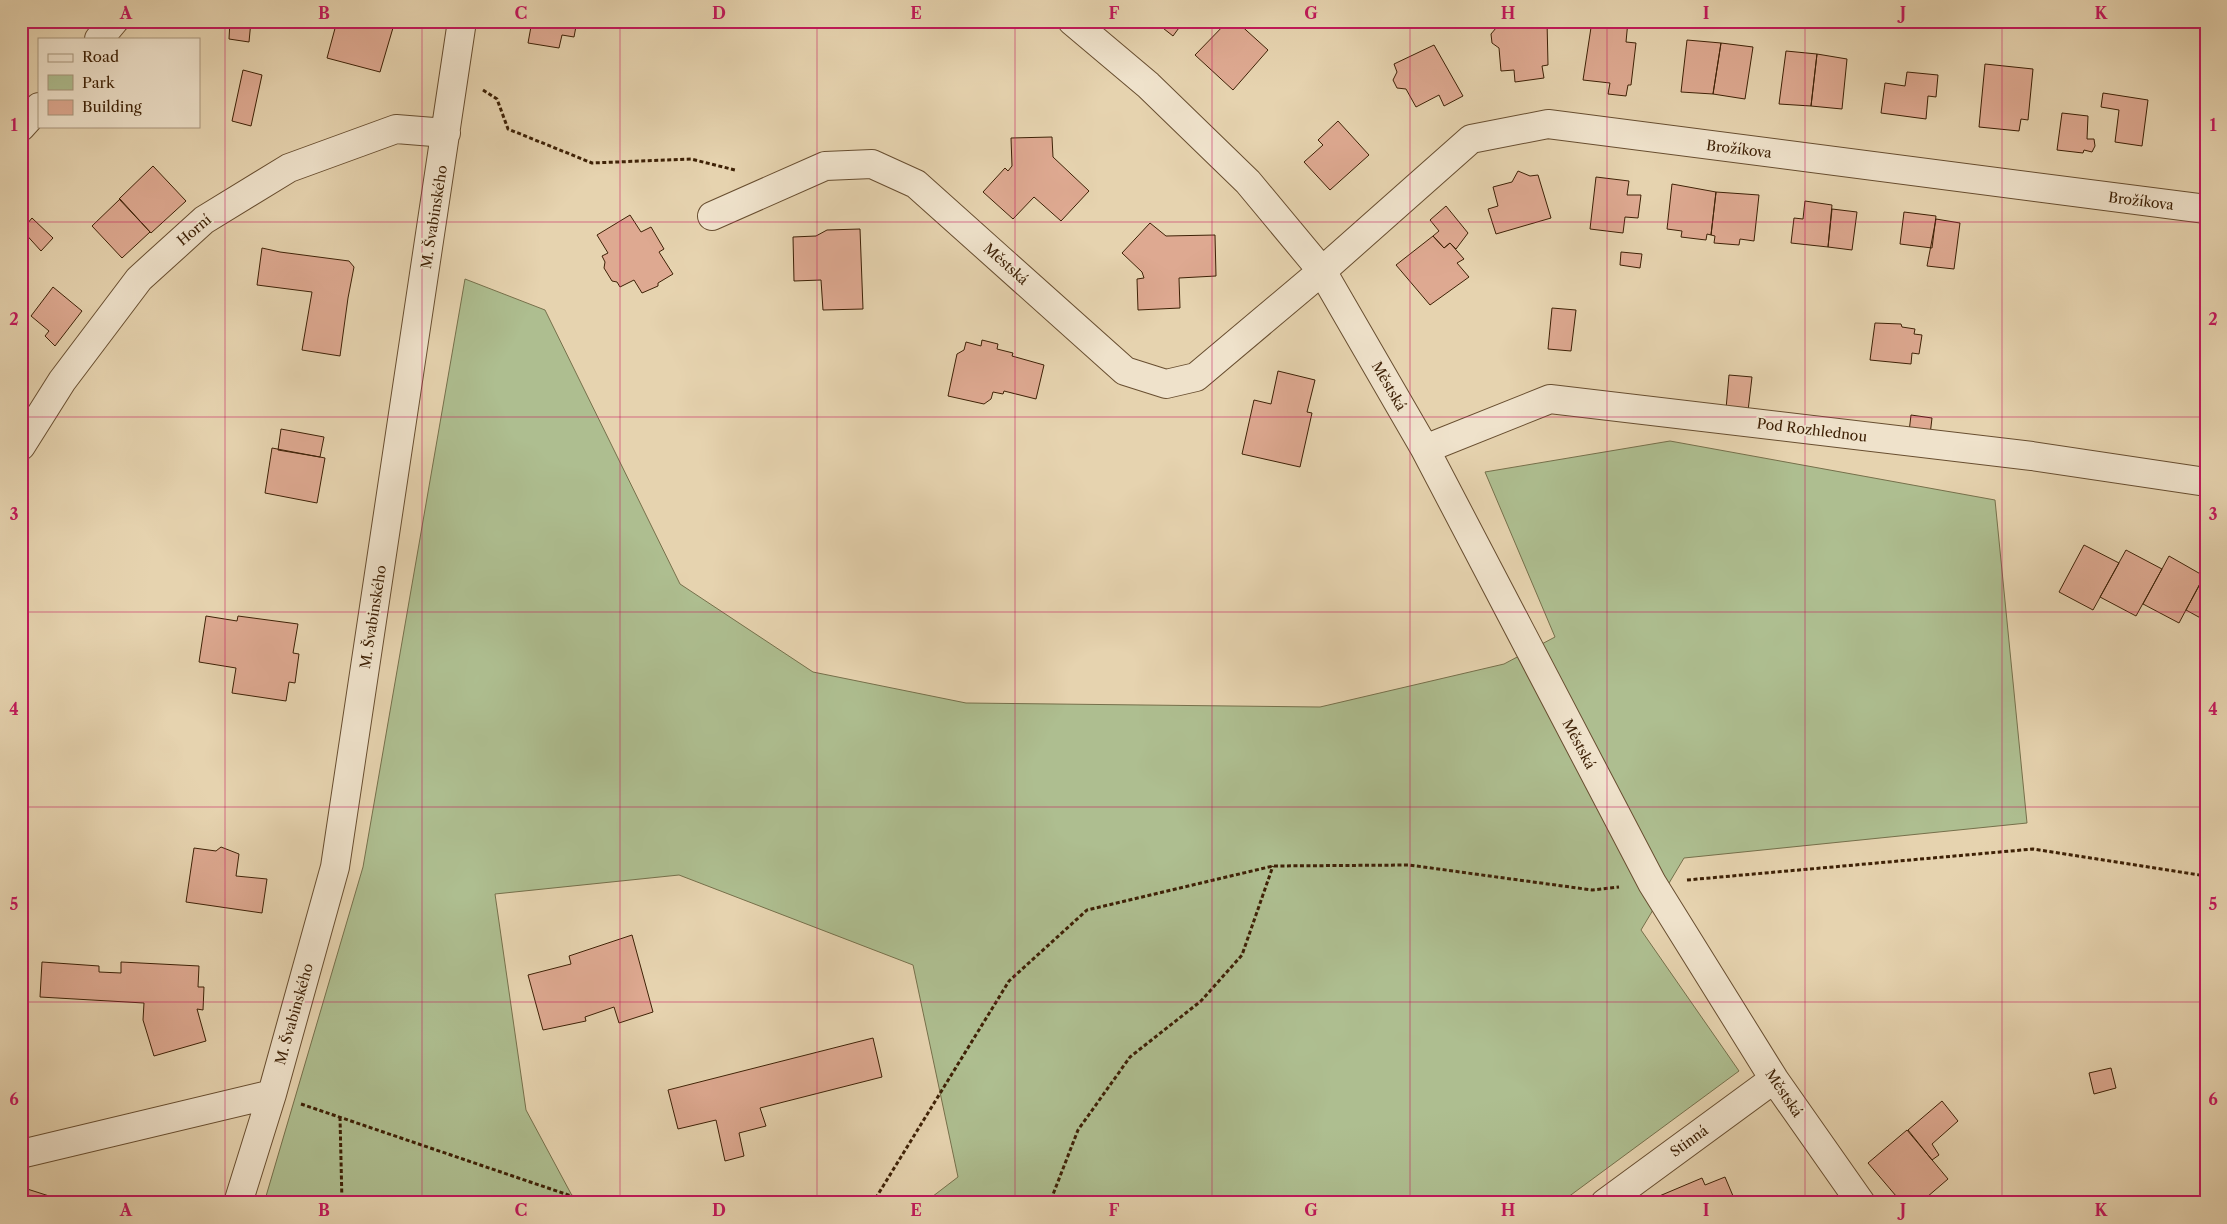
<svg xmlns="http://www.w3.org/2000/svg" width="2227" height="1224" font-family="'Libre Caslon Text',serif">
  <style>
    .green { fill: #aebe90; stroke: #76704b }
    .building { fill: #dea991; stroke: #3e2106 }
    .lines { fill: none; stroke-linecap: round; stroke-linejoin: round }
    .minor-casing { stroke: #684e30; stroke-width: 30 }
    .path { stroke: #3e2106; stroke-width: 3; stroke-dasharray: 4 2.5; stroke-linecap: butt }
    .minor { stroke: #efe2cb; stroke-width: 28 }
    .grid { fill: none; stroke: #c2185b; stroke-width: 1; stroke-opacity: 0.55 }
    .labels { text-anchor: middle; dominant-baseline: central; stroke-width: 4; stroke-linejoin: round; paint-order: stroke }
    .street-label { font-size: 14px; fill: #3e2106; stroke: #efe2cb }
    .neatline { fill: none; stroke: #c2185b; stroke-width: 2 }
    .grid-label { font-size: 16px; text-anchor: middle; font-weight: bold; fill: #c2185b }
  </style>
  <rect width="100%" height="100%" fill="#e6d3af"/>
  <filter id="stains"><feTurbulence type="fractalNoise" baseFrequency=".004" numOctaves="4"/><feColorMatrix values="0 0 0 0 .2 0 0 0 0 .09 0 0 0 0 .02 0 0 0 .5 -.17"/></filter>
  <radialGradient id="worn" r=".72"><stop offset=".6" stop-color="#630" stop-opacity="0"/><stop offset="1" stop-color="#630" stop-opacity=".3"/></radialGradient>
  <path class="green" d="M465,279L545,310L680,584L813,672L966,703L1320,707L1504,664L1555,637L1485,472L1670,441L1995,500L2027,823L1684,858L1641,930L1739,1071L1560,1203H924L958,1177L913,965L679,875L495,894L526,1110L576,1203H264L363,867Z"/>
  <path class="building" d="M230,21H251L249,42L229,39Z
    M337,21H395L380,72L327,58Z
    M532,21H577L574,37L562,35L559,48L528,43Z
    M1154,21H1184L1173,36Z
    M1228,21H1236L1268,50L1233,90L1195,55Z
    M1497,21H1547L1548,65L1542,66L1544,78L1515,82L1514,70L1501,71L1499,48L1492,43L1491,34L1496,28Z
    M1592,21H1628L1626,42L1636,43L1631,85H1628L1626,96L1608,94L1610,83L1583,80Z
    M1750,21H1771L1770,26L1750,23Z
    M1771,21H1792L1791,28L1770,26Z
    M1687,40L1721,43L1713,94L1681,92Z
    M1721,43L1753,47L1745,99L1713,94Z
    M1434,45L1463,96L1444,106L1439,95L1416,107L1406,89L1397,88L1393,80L1397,72L1394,64Z
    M1786,51L1817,54L1811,106L1779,104Z
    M1817,54L1847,59L1842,109L1811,106Z
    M1985,64L2033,69L2028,120L2021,119L2019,131L1979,127Z
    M243,70L262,75L251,126L232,121Z
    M1907,72L1938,75L1936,97L1928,96L1926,119L1881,113L1885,83L1905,86Z
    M2103,93L2148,100L2142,146L2115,142L2119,110L2101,107Z
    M2062,113L2088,116L2087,139H2094L2095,146L2092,152L2084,150L2083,153L2057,150Z
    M1338,121L1369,155L1330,190L1304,162L1323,145L1318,140Z
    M1052,137L1053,157L1089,191L1061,221L1034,197L1013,219L983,192L1005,168L1008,171L1012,166L1011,138Z
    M153,166L186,201L151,233L119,199Z
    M1518,171L1530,176L1538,175L1551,218L1496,234L1488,209L1498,206L1493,187L1512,182Z
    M1596,177L1629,181L1627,195H1641L1638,218L1625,217L1623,233L1590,229Z
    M1672,184L1716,192L1711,235L1707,234L1706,240L1681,237L1682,231L1667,229Z
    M1716,192L1759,195L1754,241L1740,239L1739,245L1714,243L1715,236L1711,235Z
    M120,199L150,232L122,258L92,226Z
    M1805,201L1832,205L1828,247L1791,243L1794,218L1803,219Z
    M1446,206L1468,233L1456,249L1450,243L1444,248L1433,236L1439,231L1430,220Z
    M1832,209L1857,212L1852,250L1828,247Z
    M1904,212L1936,216L1932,248L1900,244Z
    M630,215L641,232L651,227L664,249L659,252L673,274L658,283V286L642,293L634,280L620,287L617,282L612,281L604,268L605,262L602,256L608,253L597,235Z
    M32,218L53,238L41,251L22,230Z
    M1936,219L1960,223L1954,269L1927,266Z
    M1150,223L1166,236L1215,235L1216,276L1179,278L1180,308L1138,310L1137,279L1144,278L1142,272L1122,253Z
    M860,229L863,309L823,310L821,280L794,281L793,237L816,236L827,230Z
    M1433,236L1444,248L1450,243L1464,259L1457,263L1469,277L1430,305L1396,265Z
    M262,248L280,252L349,261L354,267L348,298L340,356L302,350L312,292L257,285Z
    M1621,252L1642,254L1640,268L1620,265Z
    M53,287L82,311L55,346L45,336L49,331L31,316Z
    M1552,308L1576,310L1571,351L1548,349Z
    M1875,323L1901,324L1902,327L1915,329L1914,334L1922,335L1919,354L1912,353L1911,364L1870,360Z
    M982,340L998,344L997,349L1013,353L1012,356L1044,365L1036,399L1004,391L1003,394L993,392L991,399L984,404L948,396L957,354L964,350L966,342L981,346Z
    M1278,371L1315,380L1307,412L1312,413L1300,467L1242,454L1254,400L1271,404Z
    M1729,375L1752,377L1748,411L1726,409Z
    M1911,415L1932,418L1930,435L1909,432Z
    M281,429L324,437L320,457L278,450Z
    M272,448L325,458L317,503L265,493Z
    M2084,545L2119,563L2093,610L2059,592Z
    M2126,550L2162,569L2136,616L2100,597Z
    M2169,556L2204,576L2179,623L2143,604Z
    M2206,573V621L2186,610Z
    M206,616L237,621L238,616L298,624L293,653L299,654L295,683L289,682L286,701L232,693L236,668L199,662Z
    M221,847L239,854L236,876L267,879L262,913L186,902L194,848L216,851Z
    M632,935L653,1012L619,1023L614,1007L585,1017L586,1021L543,1030L528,975L571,964L569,956Z
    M42,962L99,966V972L121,973V962L199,966L198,987H204L203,1010L197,1009L206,1041L154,1056L143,1020L144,1003L40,997Z
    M873,1038L882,1077L760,1108L766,1126L739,1133L744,1156L725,1161L716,1120L678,1129L668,1090Z
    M2111,1068L2116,1088L2094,1094L2089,1073Z
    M1942,1101L1958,1121L1932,1144L1939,1155L1932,1160L1908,1130Z
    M1907,1130L1948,1179L1920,1203H1902L1868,1163Z
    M1725,1177L1736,1203H1659L1657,1197L1702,1178L1705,1185Z
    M21,1187L71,1203H21Z"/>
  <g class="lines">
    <g class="minor-casing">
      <path id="minor" d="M1072,21L1148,85L1248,182L1322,271L1425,449L1652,883L1774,1079L1861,1203
        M99,39L114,21
        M21,127L39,107
        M712,216L825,166L872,164L916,184L1125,371L1166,384L1196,377L1322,271L1471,139L1548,124L2206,209
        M21,446L62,381L139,279L204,220L289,168L396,129L446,133
        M1425,449L1550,399L2032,456L2206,482
        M21,1154L272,1094
        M238,1203L272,1094L335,867L462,21
        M1605,1203L1774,1079"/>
    </g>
    <path class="path" d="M483,90L497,99L508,129L592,163L691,159L735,170
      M1687,880L2033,849L2206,876
      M301,1104L592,1203
      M340,1117L342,1203
      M863,1203L877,1196L1009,981L1087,910L1273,866L1409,865L1592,890L1619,887
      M1045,1203L1052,1197L1078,1130L1130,1057L1201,1001L1242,955L1273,866"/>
    <use href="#minor" class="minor"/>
  </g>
  <path class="grid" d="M225,21V1203M422,21V1203M620,21V1203M817,21V1203M1015,21V1203M1212,21V1203M1410,21V1203M1607,21V1203M1805,21V1203M2002,21V1203M21,222H2206M21,417H2206M21,612H2206M21,807H2206M21,1002H2206"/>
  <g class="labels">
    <g class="street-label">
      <text transform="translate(1739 149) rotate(7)">Brožíkova</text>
      <text transform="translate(2141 201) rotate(7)">Brožíkova</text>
      <text transform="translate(434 217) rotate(-81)">M. Švabinského</text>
      <text transform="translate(194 230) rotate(-40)">Horní</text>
      <text transform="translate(1006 264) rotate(42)">Městská</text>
      <text transform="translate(1389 386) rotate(60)">Městská</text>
      <text transform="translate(1812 430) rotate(7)">Pod Rozhlednou</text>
      <text transform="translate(373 617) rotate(-81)">M. Švabinského</text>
      <text transform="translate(1579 744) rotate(62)">Městská</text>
      <text transform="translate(294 1014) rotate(-74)">M. Švabinského</text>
      <text transform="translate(1784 1093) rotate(56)">Městská</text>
      <text transform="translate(1689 1141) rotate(-36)">Stinná</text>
    </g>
  </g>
  <rect width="2227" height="1224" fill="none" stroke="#e6d3af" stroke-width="55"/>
  <rect x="38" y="38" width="162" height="90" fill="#efe2cb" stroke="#a8957c"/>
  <rect x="48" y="54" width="25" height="8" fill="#efe2cb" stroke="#a8957c"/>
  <text x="82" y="62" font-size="15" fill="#3e2106">Road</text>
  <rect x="48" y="75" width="25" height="15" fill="#aebe90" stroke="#a8957c"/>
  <text x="82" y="88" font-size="15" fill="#3e2106">Park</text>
  <rect x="48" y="100" width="25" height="15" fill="#dea991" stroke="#a8957c"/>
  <text x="82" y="112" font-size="15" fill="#3e2106">Building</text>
  <rect x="28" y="28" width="2172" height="1168" class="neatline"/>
  <g class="grid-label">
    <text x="126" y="19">A</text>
    <text x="324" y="19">B</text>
    <text x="521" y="19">C</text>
    <text x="719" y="19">D</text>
    <text x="916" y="19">E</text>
    <text x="1114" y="19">F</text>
    <text x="1311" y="19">G</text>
    <text x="1508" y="19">H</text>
    <text x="1706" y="19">I</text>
    <text x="1903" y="19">J</text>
    <text x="2101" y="19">K</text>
    <text x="14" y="131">1</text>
    <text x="2213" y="131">1</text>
    <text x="14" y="325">2</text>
    <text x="2213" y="325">2</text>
    <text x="14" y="520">3</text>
    <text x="2213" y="520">3</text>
    <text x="14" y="715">4</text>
    <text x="2213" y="715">4</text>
    <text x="14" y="910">5</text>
    <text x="2213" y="910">5</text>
    <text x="14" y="1105">6</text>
    <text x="2213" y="1105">6</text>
    <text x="126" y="1216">A</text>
    <text x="324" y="1216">B</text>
    <text x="521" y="1216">C</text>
    <text x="719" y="1216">D</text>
    <text x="916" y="1216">E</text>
    <text x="1114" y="1216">F</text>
    <text x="1311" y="1216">G</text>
    <text x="1508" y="1216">H</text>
    <text x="1706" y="1216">I</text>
    <text x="1903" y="1216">J</text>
    <text x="2101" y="1216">K</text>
  </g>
  <rect width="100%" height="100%" filter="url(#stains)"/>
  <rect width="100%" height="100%" fill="url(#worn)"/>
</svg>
